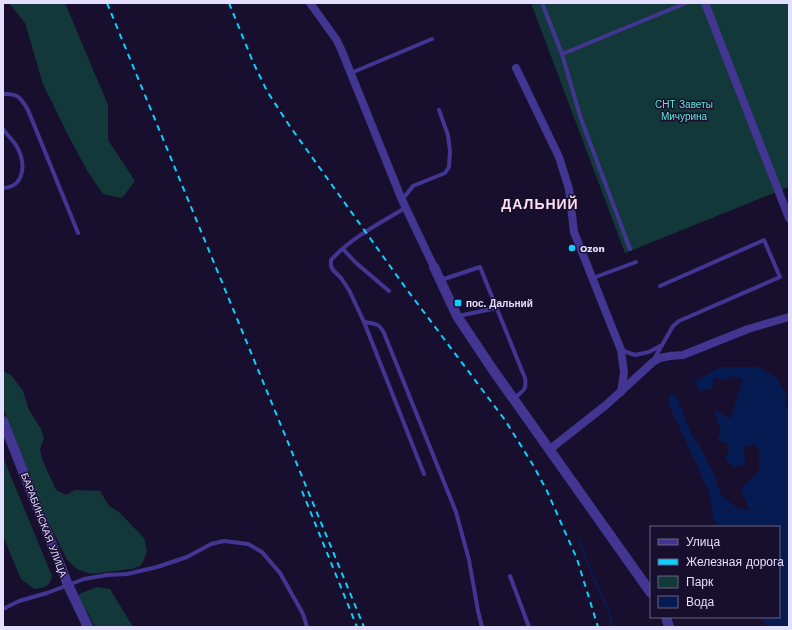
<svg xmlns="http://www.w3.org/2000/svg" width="792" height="630" font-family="'Work Sans',sans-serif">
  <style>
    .green { fill: #12383a }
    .water { fill: #061b52 }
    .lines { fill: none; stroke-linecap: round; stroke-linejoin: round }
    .stream { stroke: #061b52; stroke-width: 2 }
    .service { stroke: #423692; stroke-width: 4 }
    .minor { stroke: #423692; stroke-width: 8 }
    .tertiary { stroke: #423692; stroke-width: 10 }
    .rail { stroke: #0ad2ff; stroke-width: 2; stroke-dasharray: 6 5; stroke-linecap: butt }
    .poi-dot { fill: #0ad2ff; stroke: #180f2f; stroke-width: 1.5 }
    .labels { text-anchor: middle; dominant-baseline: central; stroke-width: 3; stroke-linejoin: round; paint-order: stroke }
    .park-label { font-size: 10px; fill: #5decd4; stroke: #180f2f }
    .poi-label { font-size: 10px; font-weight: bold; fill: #e4deff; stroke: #180f2f; text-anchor: start }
    .street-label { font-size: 10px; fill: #e4deff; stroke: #180f2f }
    .district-label { font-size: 14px; font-weight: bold; letter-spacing: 1px; fill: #ffe0f1; stroke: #180f2f }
  </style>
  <rect width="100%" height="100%" fill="#180f2f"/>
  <path class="green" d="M9,3H65L108,105V140L135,181L122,198L103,194L88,172L68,135L43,84L25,23Z
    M531,3H789V187L625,253Z
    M3,371L11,375L23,391L29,410L41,429L44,438L40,449L42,459L56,490L66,495L75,490L100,491L109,506L119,512L144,538L147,551L144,560L140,566L132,569L91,574L77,569L67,560L47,519L25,469L3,408Z
    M3,457L52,576C50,587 44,588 34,589L21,579L3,536Z
    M97,587L110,589L133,627H95L89,615L78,598L79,594Z"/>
  <path class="water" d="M721,367H758L777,378L785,393L786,407L789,410V627H768L762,617H779V527H712L716,524C711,513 712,504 709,492L668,403L670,395H676L691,433L700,446L715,477L721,495L736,507L750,511L741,489L751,478L759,472V450L754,444L744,448L745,464L735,467L725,459L729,452L728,444L717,439L721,432L714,409L730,419L743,380L732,376L726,380L714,378L712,389L699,391L695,381Z"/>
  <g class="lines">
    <path class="stream" d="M579,541L595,581L608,610L613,627"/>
    <path class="service" d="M542,3L562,54L581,119L630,249
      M562,54L686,3
      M351,73L432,39
      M3,94C18,93 21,98 28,110L78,233
      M3,129C7,135 14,141 17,147C26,163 25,187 3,188
      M402,200L413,186L445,173L449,167L450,151L448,135L439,110
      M405,208C380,223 351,238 331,260V266L333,270L341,278L349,290L364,322L424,474
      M343,249L355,262L389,291
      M593,278L636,262
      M441,280L480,267L525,378C527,390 523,391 514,398
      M458,316L497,308
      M364,322C375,324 379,323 384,333L456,512L469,560L478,611L482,627
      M621,350L635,355L649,352L662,345
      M654,359L673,326L679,321L780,277L764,240L660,286
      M510,576L529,627
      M3,609L19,601L47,593L84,579L107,575L127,574L157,567L187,557L211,544L224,541L248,544L262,552L280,573L303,614L307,627"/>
    <path class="minor" d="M310,3L336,39L341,49L402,200L434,267
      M705,3L789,218
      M516,68L559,157L569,189L574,232L621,350L624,373L621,392
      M549,450L606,405L653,362L660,358L670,356L683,355L748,329L789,317"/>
    <path class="tertiary" d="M434,267L457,316L493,370L651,593
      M3,421L68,585L88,627
      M666,617L669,627"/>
    <path class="rail" d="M107,3L364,627
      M229,3L253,62L267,91L289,125L405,287L505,420L533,465L547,491L577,559L598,627
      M302,491L357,627"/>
  </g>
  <g class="poi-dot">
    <circle cx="572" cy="248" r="4"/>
    <rect x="454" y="299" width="8" height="8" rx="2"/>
  </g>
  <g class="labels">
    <g class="park-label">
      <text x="684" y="104">СНТ Заветы<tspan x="684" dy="12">Мичурина</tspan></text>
    </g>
    <g class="poi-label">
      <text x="580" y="248">Ozon</text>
      <text x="466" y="303">пос. Дальний</text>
    </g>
    <g class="street-label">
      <text transform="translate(44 525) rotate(69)">БАРАБИНСКАЯ УЛИЦА</text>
    </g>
    <g class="district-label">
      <text x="540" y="204">ДАЛЬНИЙ</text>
    </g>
  </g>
  <rect width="792" height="630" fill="none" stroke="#e4deff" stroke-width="8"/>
  <rect x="650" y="526" width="130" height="92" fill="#180f2f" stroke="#6a6282"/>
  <rect x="658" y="539" width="20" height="6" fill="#423692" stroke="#6a6282"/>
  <text x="686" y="546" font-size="12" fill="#e4deff">Улица</text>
  <rect x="658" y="559" width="20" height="6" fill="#0ad2ff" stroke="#6a6282"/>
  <text x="686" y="566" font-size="12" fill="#e4deff">Железная дорога</text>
  <rect x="658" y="576" width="20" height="12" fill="#12383a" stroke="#6a6282"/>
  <text x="686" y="586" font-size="12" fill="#e4deff">Парк</text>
  <rect x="658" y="596" width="20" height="12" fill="#061b52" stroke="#6a6282"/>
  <text x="686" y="606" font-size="12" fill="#e4deff">Вода</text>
</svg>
